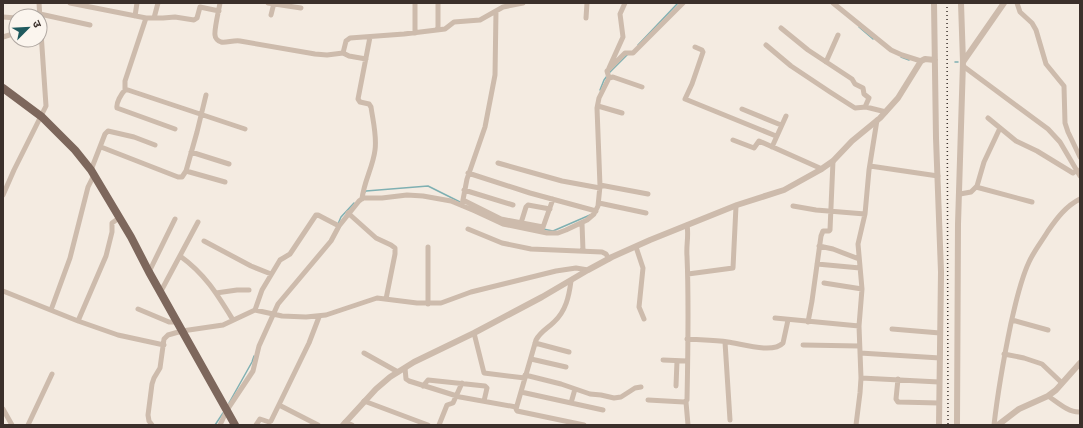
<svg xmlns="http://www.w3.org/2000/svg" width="1083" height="428" font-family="'Golos Text','Noto Sans Devanagari',sans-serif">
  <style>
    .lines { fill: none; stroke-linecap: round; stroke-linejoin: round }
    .stream { stroke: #7fb0b2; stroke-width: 1.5 }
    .minor { stroke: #cdbbac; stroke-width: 5 }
    .tertiary { stroke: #cdbbac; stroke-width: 6 }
    .primary { stroke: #7d675c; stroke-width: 8 }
    .rail { stroke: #3b302b; stroke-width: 1.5; stroke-dasharray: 1 3; stroke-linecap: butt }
  </style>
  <rect width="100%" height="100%" fill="#f4ebe1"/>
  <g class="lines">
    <path class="stream" d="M859,27L873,39
      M638,45L678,3
      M901,57L909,60
      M955,62H958
      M609,73L628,54
      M600,90L604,80L607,76
      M365,192L366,191L428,186L460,202
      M338,224L341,217L354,203
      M543,229L553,231L590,215
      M229,403L252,362L254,356
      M215,425L223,413"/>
    <path class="minor" d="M70,3L146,18H163L175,17L194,20L197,18L200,7L219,11
      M220,3C219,9 214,30 215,35C215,38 218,41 221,42C226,43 234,40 240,41L315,54L327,55L343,53L346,41L350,38L404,34L445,29L454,22L480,20L503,7L523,3
      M268,3L301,8
      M415,3V33
      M833,3L891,50L902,55L921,61
      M1017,3L1020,12L1032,23L1036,30L1046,64L1064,86L1065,123L1068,132L1080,157
      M40,14L90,25
      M271,15L274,3
      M135,16L137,3
      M3,17L16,18
      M154,18L158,3
      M586,18L587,3
      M781,28L808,50L852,79L855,84L863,88L864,94L869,98L865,107
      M438,30V3
      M3,37L16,33
      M766,45L791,66L830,92L855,108L866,107L886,112
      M695,47L702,50L703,52L692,84L685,99L776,136
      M343,53L349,56L366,59
      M826,62L838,35
      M963,66L1048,129L1060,142L1080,176
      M609,68L623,37L620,14L625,3
      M609,78L613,77L642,87
      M125,90V81L146,18
      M598,106L622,113
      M742,109L781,125
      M988,118L1016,141L1037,151L1073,173L1077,170
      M175,129L117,108C116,103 121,94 125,90H128L245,129
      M733,140L754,148L759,141L822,169
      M101,147L178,177H182L186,171L197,132L206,95
      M772,147L786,116
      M191,152L229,164
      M498,163L562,181L600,188
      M870,166L938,176
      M91,170L105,134L108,131L134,137L155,145
      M186,171L225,182
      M468,173L530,193L596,211
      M600,185L648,194
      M976,187L1032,202
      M464,190L513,205
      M960,194L971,192L977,186L984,162L1000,128
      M3,195L14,170L46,106L39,3
      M362,199C364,181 373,167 375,150C377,136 373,121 371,107L369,104L360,102L358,99L370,37
      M463,200L501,219L543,227
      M599,203L646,213
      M462,205L467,179L485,127L495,75L496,11
      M793,206L816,210L865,214
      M348,213L376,238L391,245L395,248V254L386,299
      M521,223L526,207L528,205L550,209
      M582,223L583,251
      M468,229L502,243L531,249L602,252L606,254L609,259
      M542,230L553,199
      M204,241L251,266L271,274
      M819,246L833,249L859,259
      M428,247V304
      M636,247L643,268L639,307L644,319
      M180,256C205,274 217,294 233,320
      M817,264L860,268
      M149,272L175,219
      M688,274L733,268L736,206
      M571,281C569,296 566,311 554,322C547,329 541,331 536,340L516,409L517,411L584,425
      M824,283L862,289
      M3,291L78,321L118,335L164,345
      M160,293L198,222
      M216,293L237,290H249
      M138,309L169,322H177
      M51,310L70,258L88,187L94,175
      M255,310L262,290L280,260L290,254L316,215H318L339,226
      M775,318L859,326
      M1012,320L1048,330
      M78,321L106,256L112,232V223L119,218
      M808,322L812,301L821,236L823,231H829L830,230L833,161
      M892,329L940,333
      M474,333L484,373L525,378
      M687,339C701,340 715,340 728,342C742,344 773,354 783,343L788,320
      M725,342L730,420
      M535,343L569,352
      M803,345L859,346
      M364,353L398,372
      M860,353L940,358
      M1004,354L1024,358L1042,364L1062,383
      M531,359L566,367
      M663,360L687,361
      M405,368L406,379L409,381L460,397L516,407
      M525,375L561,384L590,394L601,395L614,398L621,397L635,388L641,387
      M861,378L939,382
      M898,379L896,399L898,402L939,403
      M423,386L428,380L485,386L487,388L484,401
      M676,386L677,361
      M521,392L603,410
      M1048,396C1057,402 1069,413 1080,412
      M648,400L684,402L687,400C688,352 689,303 687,256C686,245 689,236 687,225
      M364,401L428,425
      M686,402L688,425
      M571,403L575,389
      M279,405L318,425
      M3,409L12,425
      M345,422L352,425
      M28,425L52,374
      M152,425L149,421L148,415L152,384L154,378L160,368L164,339L168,335L182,331L223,325L255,310L282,316L306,317L326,315L377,298L417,303H441L471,292L556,271L576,268L588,270
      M220,425L227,410L253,371L259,346L278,304L331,241L339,226L359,201L363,198H382L407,195L423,196L451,201L475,211L503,224L547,233H558L566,230L587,220L594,214L598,206L600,186L597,108L599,98L609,78L607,71L625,53H633L683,3
      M256,425L260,419L269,422L271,421L309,343L319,317
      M439,425L447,405L453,403L462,383
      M856,425L860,393L861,378L859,326L862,289L858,244L865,214L869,170L877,120
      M994,425C998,390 1004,357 1011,323C1016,302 1020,281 1029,262C1034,251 1042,241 1048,231C1057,218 1066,206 1080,199"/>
    <path class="tertiary" d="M934,3L936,138L941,272L939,425
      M963,62L1004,3
      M343,425L376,389L390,377L414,362L474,333L542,297L588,270L612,257L650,240L737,205L784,190L820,170L833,161L852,141L880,118L898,98L921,61L925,59L935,60
      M957,425L958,224L963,62L961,3
      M998,425L1019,409L1048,396L1056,390L1080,363"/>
    <path class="primary" d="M3,88L42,117L75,150L91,170L131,237L149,272L235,425"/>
    <path class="rail" d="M947,3L948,425"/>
  </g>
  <rect width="1083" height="428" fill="none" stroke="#3b302b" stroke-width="8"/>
  <g transform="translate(28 28) rotate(66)"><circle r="19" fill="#fbf5ee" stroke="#aea6a0"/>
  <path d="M0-3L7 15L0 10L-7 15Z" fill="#1f5a5e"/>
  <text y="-6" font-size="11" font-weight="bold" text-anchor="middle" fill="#3b302b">उ</text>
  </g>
</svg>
